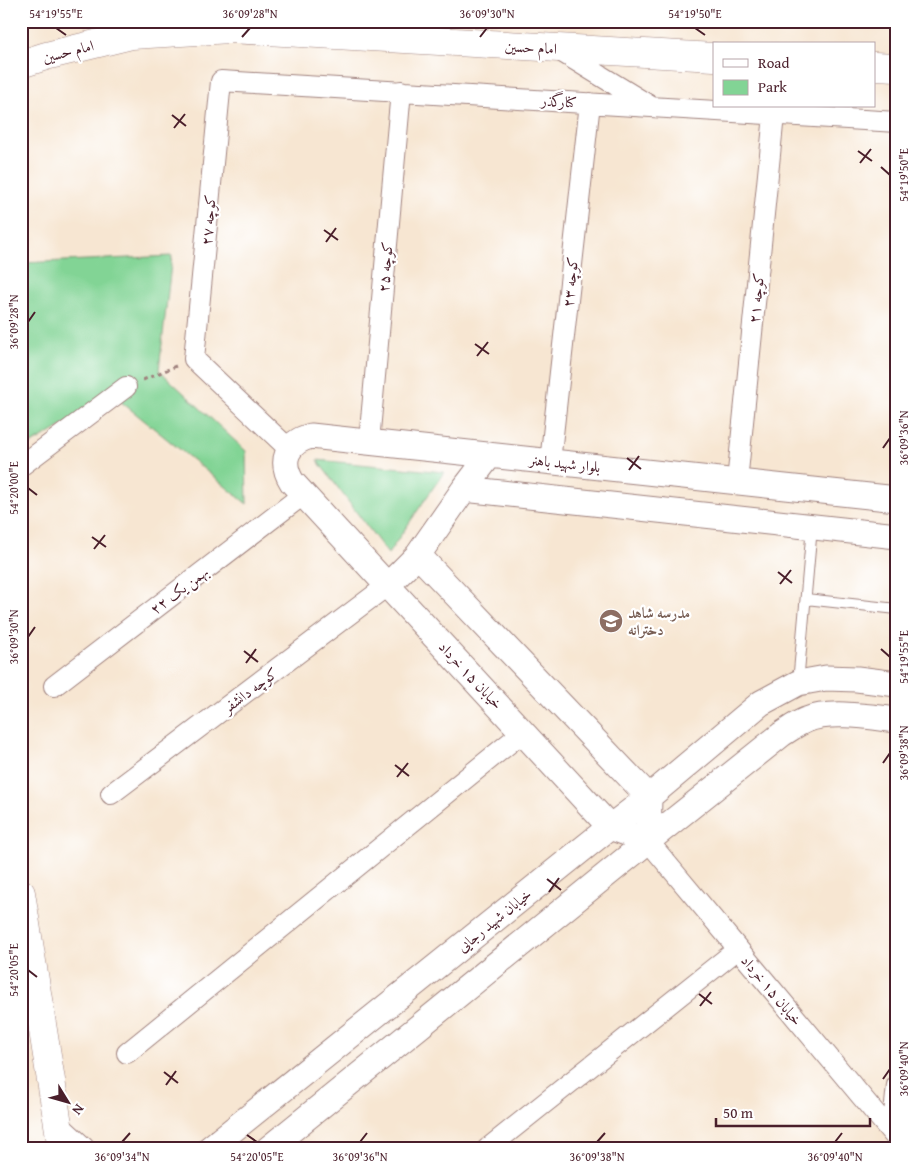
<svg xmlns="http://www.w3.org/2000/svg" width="918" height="1170" font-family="'Gentium Book Plus',Amiri,serif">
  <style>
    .green { fill: #82d495; stroke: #667a60 }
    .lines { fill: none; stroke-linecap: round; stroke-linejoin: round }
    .service-casing { stroke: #a0827e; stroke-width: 12 }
    .minor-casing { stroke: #a0827e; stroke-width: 22 }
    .tertiary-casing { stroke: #a0827e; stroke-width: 27 }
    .secondary-casing { stroke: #a0827e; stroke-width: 29 }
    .primary-casing { stroke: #a0827e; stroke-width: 29 }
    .path { stroke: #a0827e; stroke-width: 3; stroke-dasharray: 4 4; stroke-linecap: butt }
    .service { stroke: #fff; stroke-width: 10 }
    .minor { stroke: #fff; stroke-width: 20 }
    .tertiary { stroke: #fff; stroke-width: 25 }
    .secondary { stroke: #fff; stroke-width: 28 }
    .primary { stroke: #fff; stroke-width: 28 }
    .ticks { fill: none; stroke: #4a1f2b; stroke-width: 2 }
    .labels { text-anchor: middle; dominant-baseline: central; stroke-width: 4.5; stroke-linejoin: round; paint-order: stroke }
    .street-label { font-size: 15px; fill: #4a1f2b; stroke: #fff }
    .education-label { font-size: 15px; font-weight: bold; fill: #785e54; stroke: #fff; text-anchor: start }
    .neatline { fill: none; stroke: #4a1f2b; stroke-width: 2 }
    .ticks-label { font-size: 12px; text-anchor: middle; fill: #4a1f2b }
  </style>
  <rect width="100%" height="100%" fill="#fff"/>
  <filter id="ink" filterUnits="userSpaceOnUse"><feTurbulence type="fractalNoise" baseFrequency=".02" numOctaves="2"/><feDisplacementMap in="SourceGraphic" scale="10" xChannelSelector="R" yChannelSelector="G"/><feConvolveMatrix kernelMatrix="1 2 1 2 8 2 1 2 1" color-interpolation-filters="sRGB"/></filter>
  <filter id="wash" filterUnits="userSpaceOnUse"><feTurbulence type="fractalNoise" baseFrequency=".0096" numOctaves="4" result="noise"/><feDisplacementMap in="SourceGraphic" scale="20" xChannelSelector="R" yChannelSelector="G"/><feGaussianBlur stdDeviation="1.12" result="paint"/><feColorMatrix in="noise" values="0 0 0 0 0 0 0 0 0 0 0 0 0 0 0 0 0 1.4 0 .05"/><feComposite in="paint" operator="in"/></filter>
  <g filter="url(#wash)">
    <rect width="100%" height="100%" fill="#f7e6d2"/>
    <path class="green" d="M172,256L159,370L246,451L247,504L114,396L21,450V263Z
      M317,460L444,472L388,554Z"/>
  </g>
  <g filter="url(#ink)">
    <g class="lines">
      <g class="service-casing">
        <path id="service" d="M806,599L897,609
          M798,683L812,527"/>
      </g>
      <g class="minor-casing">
        <path id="minor" d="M557,49L650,106
          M369,442L401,91
          M289,449L194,359L221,81L897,122
          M550,462L590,103
          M21,466L126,387
          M737,482L774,115
          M54,686L304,494
          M111,794L388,585
          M648,841L897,1139
          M127,1053L523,732
          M892,1133L897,1085
          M487,1149L738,949"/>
      </g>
      <g class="tertiary-casing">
        <path id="tertiary" d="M464,489L897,536
          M418,555L649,797L648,841L610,827L292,482C279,461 287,442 311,436L897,499
          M388,585L418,555L464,489L490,455
          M59,1128L82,1149
          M209,1149L610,827L649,797L761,703L798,683L826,678L857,679L897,684
          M268,1149L648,841L782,734C790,729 798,723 806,720C830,710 871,717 897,720"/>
      </g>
      <g class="secondary-casing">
        <path id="secondary" d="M21,893L62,1149"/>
      </g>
      <g class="primary-casing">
        <path id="primary" d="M21,64L46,56L132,35L230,29L714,57
          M874,66L897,67"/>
      </g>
      <path class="path" d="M143,380L176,366"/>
      <use href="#service" class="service"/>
      <use href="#minor" class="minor"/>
      <use href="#tertiary" class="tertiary"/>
      <use href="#secondary" class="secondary"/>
      <use href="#primary" class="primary"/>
    </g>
  </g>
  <path class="ticks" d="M56,28L66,35M695,28L705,35M242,37L250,28M480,37L487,28M172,115L186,126M174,128L185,114M858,151L872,161M860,163L871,149M881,167L890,175M324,230L338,240M326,242L336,228M28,322L35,312M475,344L489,354M477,356L488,342M883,448L890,438M627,458L641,469M629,470L639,456M28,488L37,495M92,537L106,547M94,549L105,535M778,572L792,583M780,584L791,570M28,637L35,627M881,649L890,657M244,651L258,662M246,663L256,649M883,763L890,753M395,765L409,776M397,777L408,763M547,879L561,890M549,892L559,878M28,970L37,977M699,994L712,1004M700,1006L711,992M164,1072L178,1083M883,1079L890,1069M166,1085L176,1071M247,1135L257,1142M122,1142L130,1133M360,1142L367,1133M597,1142L605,1133M835,1142L842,1133"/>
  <defs>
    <g id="school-disc" transform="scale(1.25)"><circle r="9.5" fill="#8d6e63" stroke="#fff"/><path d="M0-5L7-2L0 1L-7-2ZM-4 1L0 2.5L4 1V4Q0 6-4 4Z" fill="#fff"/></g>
  </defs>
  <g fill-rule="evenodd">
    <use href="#school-disc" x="611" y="621"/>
  </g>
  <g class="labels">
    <g class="street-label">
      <text transform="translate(531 47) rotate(3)">امام حسین</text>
      <text transform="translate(68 51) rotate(-14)">امام حسین</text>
      <text transform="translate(559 101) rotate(4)">کنارگذر</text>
      <text transform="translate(208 220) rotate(-85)">کوچه ۲۷</text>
      <text transform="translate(385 267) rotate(-85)">کوچه ۲۵</text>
      <text transform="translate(570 282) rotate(-84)">کوچه ۲۳</text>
      <text transform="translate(756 298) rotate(-84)">کوچه ۲۱</text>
      <text transform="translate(565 463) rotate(6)">بلوار شهید باهنر</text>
      <text transform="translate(179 590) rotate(-37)">۲۲ بهمن یک</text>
      <text transform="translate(471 675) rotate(47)">خیابان ۱۵ خرداد</text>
      <text transform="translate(250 690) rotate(-37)">کوچه دانشفر</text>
      <text transform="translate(494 920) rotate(-39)">خیابان شهید رجایی</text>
      <text transform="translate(772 990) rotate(50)">خیابان ۱۵ خرداد</text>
    </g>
    <g class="education-label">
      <text x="628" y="612">مدرسه شاهد<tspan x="628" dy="17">دخترانه</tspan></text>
    </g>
  </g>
  <rect width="918" height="1170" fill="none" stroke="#fff" stroke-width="55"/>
  <rect x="713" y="42" width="162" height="65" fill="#ffffff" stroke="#b7a5aa"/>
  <rect x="723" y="59" width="25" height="8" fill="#ffffff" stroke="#b7a5aa"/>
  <text x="758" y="68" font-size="15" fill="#4a1f2b">Road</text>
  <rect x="723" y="80" width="25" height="15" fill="#82d495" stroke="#b7a5aa"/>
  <text x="758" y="92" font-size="15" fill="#4a1f2b">Park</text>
  <g transform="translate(68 1102) rotate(127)" stroke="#ffffff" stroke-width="4" paint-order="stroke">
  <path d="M0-4L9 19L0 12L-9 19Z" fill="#4a1f2b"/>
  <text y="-8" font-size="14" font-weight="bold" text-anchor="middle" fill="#4a1f2b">N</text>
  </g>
  <path d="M716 1118v8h154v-8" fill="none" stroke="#4a1f2b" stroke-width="2.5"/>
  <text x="723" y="1118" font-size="15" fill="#4a1f2b" stroke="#ffffff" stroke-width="4" paint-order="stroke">50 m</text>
  <rect x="28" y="28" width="862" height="1114" class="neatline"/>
  <g class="ticks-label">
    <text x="56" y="18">54°19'55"E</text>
    <text x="250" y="18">36°09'28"N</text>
    <text x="487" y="18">36°09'30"N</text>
    <text x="695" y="18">54°19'50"E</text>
    <text transform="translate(904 175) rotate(-90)" y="4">54°19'50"E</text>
    <text transform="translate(14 322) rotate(-90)" y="4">36°09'28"N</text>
    <text transform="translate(904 438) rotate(-90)" y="4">36°09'36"N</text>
    <text transform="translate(14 488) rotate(-90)" y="4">54°20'00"E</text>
    <text transform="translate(14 637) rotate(-90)" y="4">36°09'30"N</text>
    <text transform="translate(904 657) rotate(-90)" y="4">54°19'55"E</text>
    <text transform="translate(904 753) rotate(-90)" y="4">36°09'38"N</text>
    <text transform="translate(14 970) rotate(-90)" y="4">54°20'05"E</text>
    <text transform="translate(904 1069) rotate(-90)" y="4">36°09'40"N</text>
    <text x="122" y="1161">36°09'34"N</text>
    <text x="257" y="1161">54°20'05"E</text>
    <text x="360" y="1161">36°09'36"N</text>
    <text x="597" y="1161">36°09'38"N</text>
    <text x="835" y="1161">36°09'40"N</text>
  </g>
</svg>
